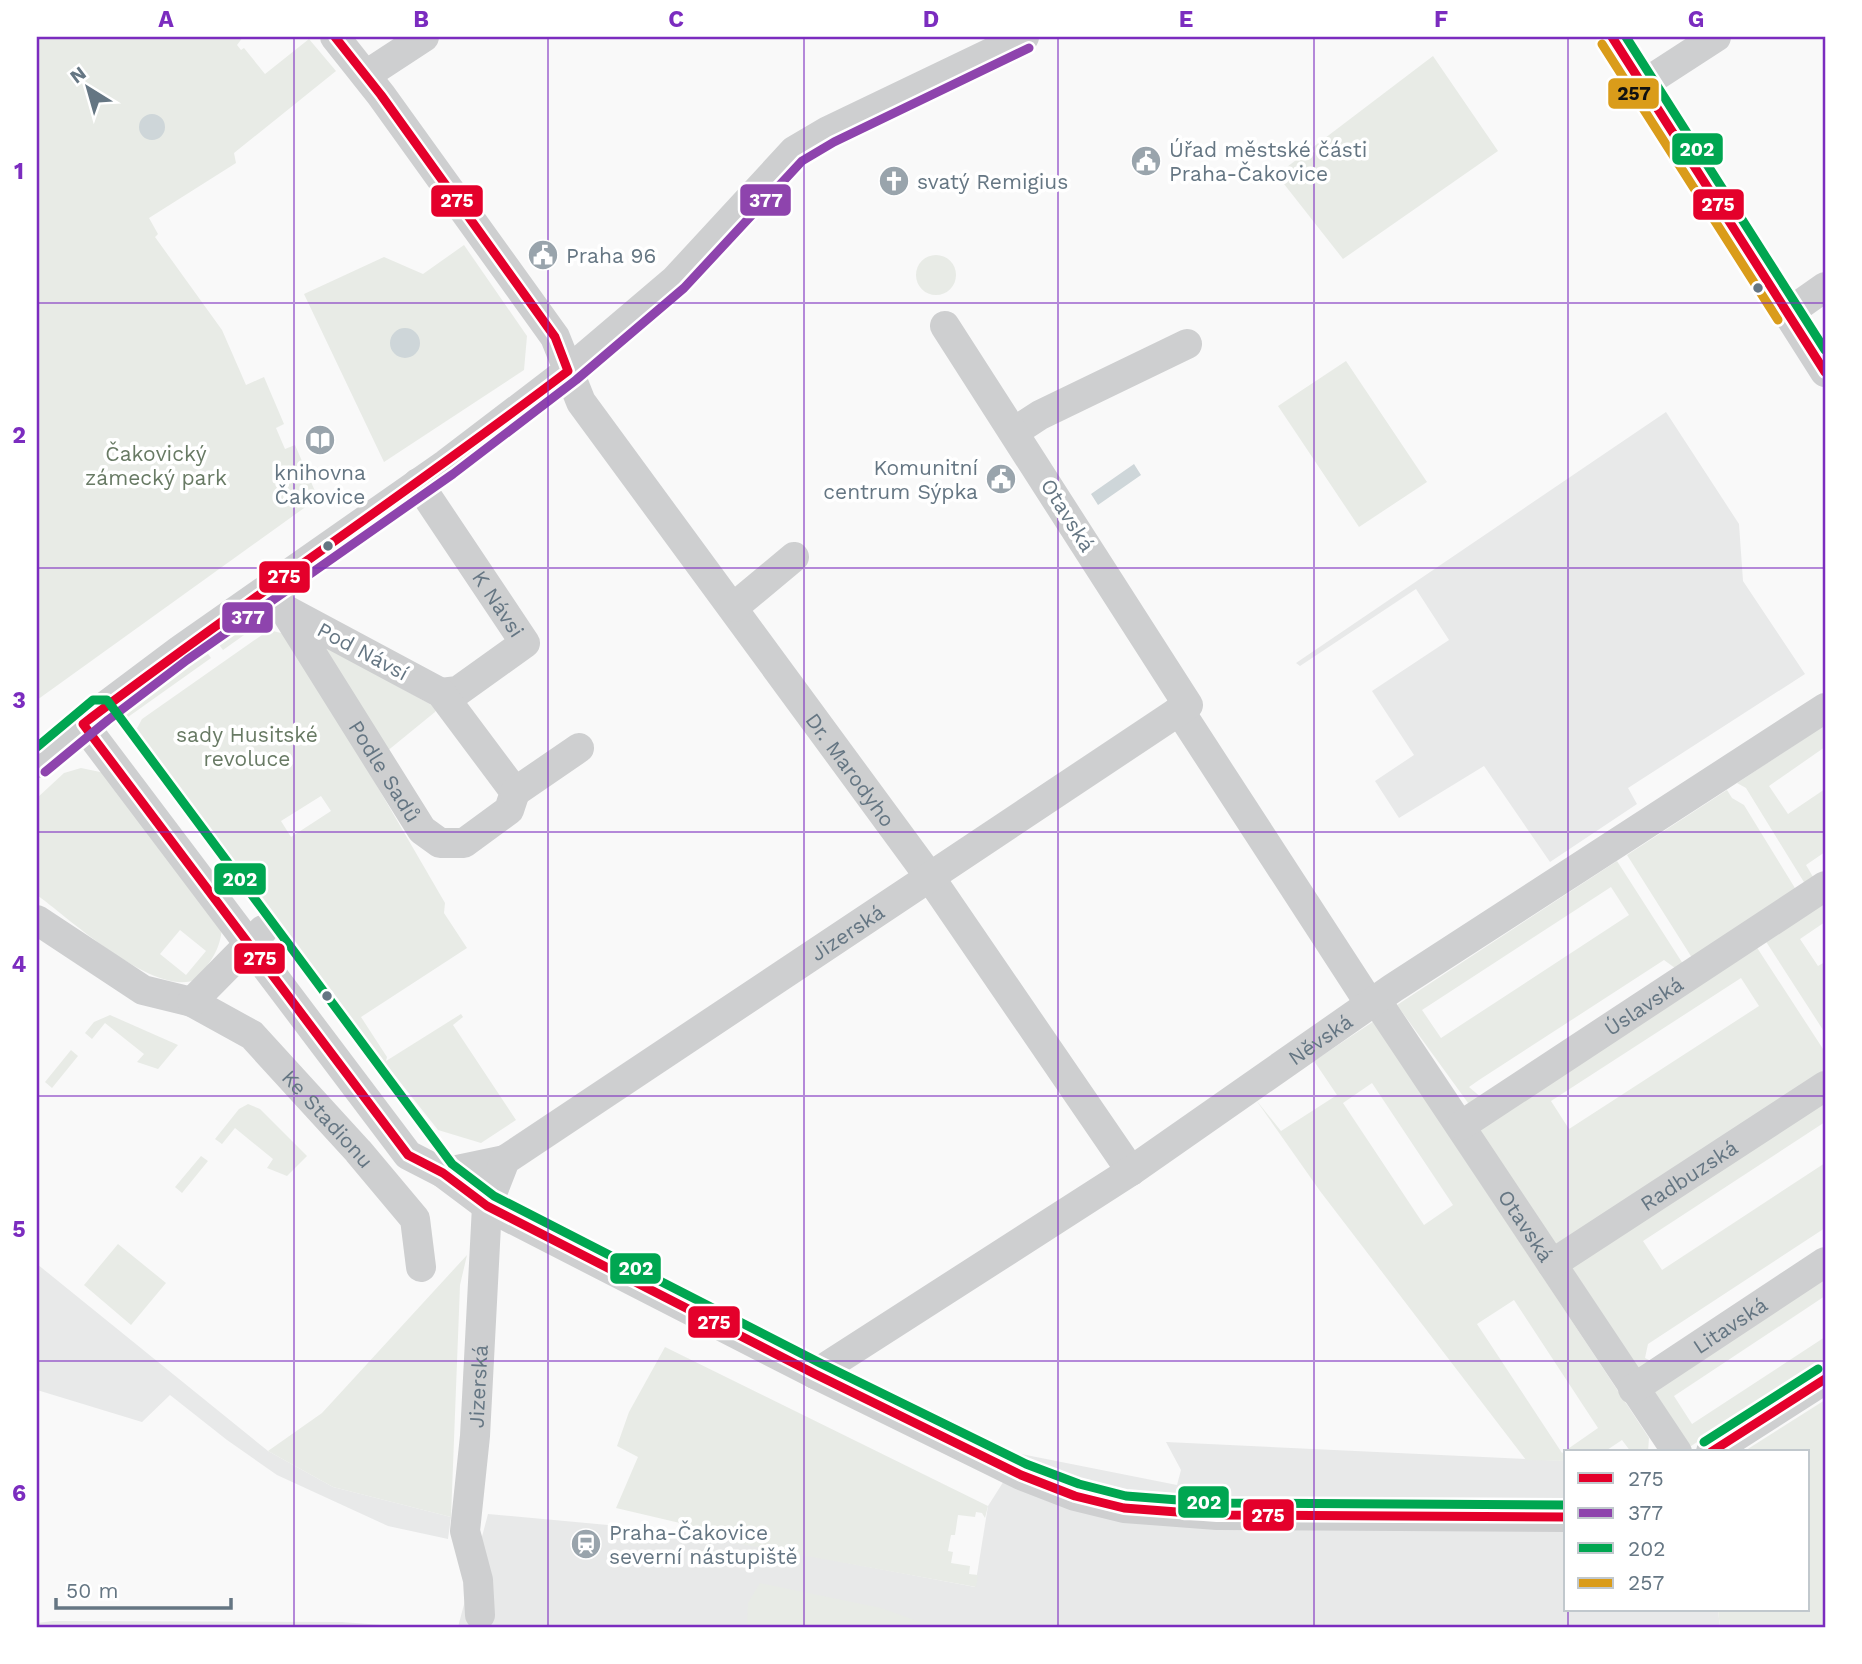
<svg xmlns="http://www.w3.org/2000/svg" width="1862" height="1664" font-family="'Work Sans',sans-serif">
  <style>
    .built { fill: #e8e9e9 }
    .green { fill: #e8ebe6; fill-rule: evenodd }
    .water { fill: #ced6d9 }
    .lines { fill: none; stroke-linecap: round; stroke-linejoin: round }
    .minor { stroke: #cecfd0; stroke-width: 30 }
    .bus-1-casing { stroke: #fff; stroke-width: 14 }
    .bus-2-casing { stroke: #fff; stroke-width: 14 }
    .bus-3-casing { stroke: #fff; stroke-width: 14 }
    .bus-4-casing { stroke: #fff; stroke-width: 14 }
    .bus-1 { stroke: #e4002b; stroke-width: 9 }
    .bus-2 { stroke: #8e44ad; stroke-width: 9 }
    .bus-3 { stroke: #00a651; stroke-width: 9 }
    .bus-4 { stroke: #da9c1a; stroke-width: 9 }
    .grid { fill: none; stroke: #7b2cbf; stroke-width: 2; stroke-opacity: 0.55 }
    .bus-dot { fill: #657683; stroke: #fff; stroke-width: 2.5 }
    .labels { text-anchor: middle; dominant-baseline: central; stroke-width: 7; stroke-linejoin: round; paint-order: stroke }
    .poi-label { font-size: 21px; fill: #657683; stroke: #fff; text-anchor: start }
    .park-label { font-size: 21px; fill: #687a64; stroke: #fff }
    .street-label { font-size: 21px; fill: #657683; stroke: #fff }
    .line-badge { stroke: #fff; stroke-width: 2.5 }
    .badge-label { font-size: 19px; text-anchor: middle; font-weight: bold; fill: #fff }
    .pale-badge-label { font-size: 19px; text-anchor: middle; font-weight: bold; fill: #111 }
    .neatline { fill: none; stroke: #7b2cbf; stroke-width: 2.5 }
    .grid-label { font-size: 23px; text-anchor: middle; font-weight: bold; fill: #7b2cbf }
  </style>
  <rect width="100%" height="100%" fill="#f9f9f9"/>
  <path class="built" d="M1666,412L1739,524L1743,581L1805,674L1628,788L1637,804L1550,862L1484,766L1399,818L1375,781L1414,755L1372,691L1449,640L1416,589L1300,666L1296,663Z
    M37,1264L268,1451L333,1487L451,1517L448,1539L388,1526L277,1475L227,1440L170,1395L142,1422L37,1390Z
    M1166,1442L1566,1461V1610H1718L1720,1627H458L488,1514L684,1532L975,1587L988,1506L1021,1454L1177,1485L1181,1470Z
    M53,1621L342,1622L408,1627H37V1623Z"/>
  <path class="green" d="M37,37H243L237,45L241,50L244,48L265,74L309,39L336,71L234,153L236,163L149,218L158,234L155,237L222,330L246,385L264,377L284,424L276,428L285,449L295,445L318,498L37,700Z
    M1433,56L1498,151L1343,259L1284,184L1279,173Z
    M464,245L527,336L524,370L384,462L304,294L384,257L423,274Z
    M916 275a20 20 0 1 1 40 0a20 20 0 1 1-40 0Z
    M1346,361L1427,482L1359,527L1278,406Z
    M264,611L275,613L223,650L217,642Z
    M269,630L285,634L294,643L445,903L444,913L467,948L361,1017L387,1057L386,1061L461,1014L463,1017L453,1025L516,1120L481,1143L438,1130L389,1068L380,1071L135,732L142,719ZM321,796L331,811L291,837L281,821Z
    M316,641L437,708L435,712L386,752Z
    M206,651L211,658L121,722L129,705Z
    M1825,725V747L1769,786L1788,814L1825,789V852L1806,865L1816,882L1807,887L1746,788L1737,783Z
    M81,768L105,773L222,926C221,949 211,961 197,979C156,999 70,919 37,895V798L64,773ZM180,930L206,951L186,975L160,954Z
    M1727,790L1732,798L1744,805L1798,893L1694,961L1627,855Z
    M1617,861L1685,967L1679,971L1664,960L1479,1080L1469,1087L1483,1099L1471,1107L1397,1005ZM1611,887L1629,915L1441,1038L1422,1010Z
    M1825,896V922L1800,939L1818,966L1825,962V1033L1763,937Z
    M1754,943L1825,1052V1076L1555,1245L1476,1125ZM1741,978L1759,1006L1569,1129L1551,1101Z
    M110,1015L178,1045L158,1069L137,1062L144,1054L105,1023L92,1039L85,1033L94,1022Z
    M1374,1021L1649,1438L1648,1452H1631L1622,1440L1604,1452H1566V1461L1526,1460L1320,1191L1256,1100L1281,1131L1337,1095L1314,1061ZM1372,1083L1453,1205L1424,1225L1343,1103ZM1514,1300L1598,1428L1562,1453L1477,1324Z
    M71,1050L78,1056L52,1088L45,1082Z
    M1825,1097V1122L1643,1241L1662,1270L1825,1163V1228L1648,1344L1645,1358L1655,1363L1636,1369L1568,1265Z
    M248,1104L260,1109L307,1156L287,1176L267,1168L273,1159L235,1128L222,1144L215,1139L239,1109Z
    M201,1156L208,1161L182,1193L175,1187Z
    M118,1244L166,1283L131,1325L84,1285Z
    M467,1255L460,1285L451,1517L333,1487L268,1451L322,1413Z
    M1825,1273V1296L1674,1396L1692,1424L1825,1337V1358L1688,1448L1649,1388Z
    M665,1347L988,1506L985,1518L982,1513L976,1512L975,1517L958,1515L955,1535H951L948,1551L953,1552L951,1563L970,1566L969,1574L978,1575L976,1587L730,1542L731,1535L616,1508L638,1457L617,1446L629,1412Z
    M1825,1400V1627H1720L1718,1610H1808V1452H1743Z
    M760,1583L881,1608L920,1622V1627H747L748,1603Z"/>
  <path class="water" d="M139 127a13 13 0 1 1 26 0a13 13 0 1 1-26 0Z
    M390 343a15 15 0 1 1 30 0a15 15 0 1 1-30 0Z
    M1134,464L1141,475L1098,505L1091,494Z"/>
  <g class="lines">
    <g class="minor">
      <path id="s1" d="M335,37L381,95L555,337L581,402L929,876L1131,1171"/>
      <path d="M1612,37L1825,372"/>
      <path d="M366,75L424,37"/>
      <path d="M1642,85L1716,37"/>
      <path d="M1788,313L1825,287"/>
      <path d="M1014,432L1040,415L1187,344"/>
      <path id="s2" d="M418,483L525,643L458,691L441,693"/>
      <path id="s3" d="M270,587L422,830L440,843H464L509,810L515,792L441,693L286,610"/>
      <path d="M734,607L794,557"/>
      <path d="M1179,710L1370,1004"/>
      <path d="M83,724L408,1155L443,1173L487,1206L815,1374L1021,1475L1075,1496L1124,1508L1217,1515L1566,1517"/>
      <path d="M37,763L100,710L180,650L446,464L568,371L675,280L794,151L828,131L1024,37"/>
      <path d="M515,792L579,748"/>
      <path id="s4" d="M37,920L143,990L192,1002L252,1035L358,1151L415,1219L421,1267"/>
      <path id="s5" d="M1376,1000L1677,1452"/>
      <path d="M192,1002L263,930"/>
      <path id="s6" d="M1462,1125L1825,886"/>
      <path d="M443,1173L505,1160"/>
      <path id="s7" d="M1552,1264L1825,1086"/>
      <path id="s8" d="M815,1374L1131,1171L1393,988L1825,708"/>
      <path id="s9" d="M1633,1389L1825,1262"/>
      <path d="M1711,1452L1825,1379"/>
      <path id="s10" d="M480,1615L478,1580L465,1531L475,1436L487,1206L505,1160L1188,705L945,326"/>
    </g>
    <g class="bus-1-casing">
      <path id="bus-1" d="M335,37L381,95L555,337L568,371
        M1612,37L1825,372
        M568,371C409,492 242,603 83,724L408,1155L443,1173L487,1206L815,1374L1021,1475L1075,1496L1124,1508L1217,1515L1566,1517
        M1711,1452L1825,1379"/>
    </g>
    <g class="bus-2-casing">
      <path id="bus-2" d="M45,772L108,720L187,660L453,474L576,380L684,288L802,161L834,142L1029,48"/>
    </g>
    <g class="bus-3-casing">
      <path id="bus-3" d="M1626,37L1825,350
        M37,747L93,700H107L452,1164L494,1196L820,1363L1026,1464L1079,1484L1126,1496L1217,1503L1566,1505
        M1704,1442L1818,1369"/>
    </g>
    <g class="bus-4-casing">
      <path id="bus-4" d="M1602,44L1778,320"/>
    </g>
    <use href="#bus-1" class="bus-1"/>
    <use href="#bus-2" class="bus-2"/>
    <use href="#bus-3" class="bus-3"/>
    <use href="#bus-4" class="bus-4"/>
  </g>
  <path class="grid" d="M294,37V1627M548,37V1627M804,37V1627M1058,37V1627M1314,37V1627M1568,37V1452M37,303H1825M37,568H1825M37,832H1825M37,1096H1825M37,1361H1825M1568,1610V1627"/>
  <defs>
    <g id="civic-disc" transform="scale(1.575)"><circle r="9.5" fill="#99a4ac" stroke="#fff"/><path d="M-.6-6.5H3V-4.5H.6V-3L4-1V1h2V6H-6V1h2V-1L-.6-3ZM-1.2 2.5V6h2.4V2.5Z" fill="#fff"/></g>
    <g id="church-disc" transform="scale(1.575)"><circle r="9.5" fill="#99a4ac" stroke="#fff"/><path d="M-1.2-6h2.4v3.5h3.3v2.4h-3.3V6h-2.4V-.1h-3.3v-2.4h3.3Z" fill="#fff"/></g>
    <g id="library-disc" transform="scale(1.575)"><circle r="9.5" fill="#99a4ac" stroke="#fff"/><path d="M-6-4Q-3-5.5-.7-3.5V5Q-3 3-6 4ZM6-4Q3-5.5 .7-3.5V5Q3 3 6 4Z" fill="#fff"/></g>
    <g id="station-disc" transform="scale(1.575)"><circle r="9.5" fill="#99a4ac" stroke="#fff"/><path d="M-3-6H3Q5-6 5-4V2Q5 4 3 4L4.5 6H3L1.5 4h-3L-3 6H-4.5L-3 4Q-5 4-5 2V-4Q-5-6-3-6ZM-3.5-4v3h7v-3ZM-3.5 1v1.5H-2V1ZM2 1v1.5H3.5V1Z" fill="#fff"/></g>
  </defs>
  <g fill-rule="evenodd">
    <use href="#civic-disc" x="1146" y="161"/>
    <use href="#church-disc" x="894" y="181"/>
    <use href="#civic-disc" x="543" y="255"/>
    <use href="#library-disc" x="320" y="440"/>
    <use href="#civic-disc" x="1001" y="479"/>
    <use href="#station-disc" x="586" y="1544"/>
  </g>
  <g class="bus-dot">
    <circle cx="1758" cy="288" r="6"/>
    <circle cx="328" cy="546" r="6"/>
    <circle cx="327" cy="996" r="6"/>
  </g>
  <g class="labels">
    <g class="poi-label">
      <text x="1169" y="149">Úřad městské části<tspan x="1169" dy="24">Praha-Čakovice</tspan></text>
      <text x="917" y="181">svatý Remigius</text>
      <text x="566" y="255">Praha 96</text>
      <text x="978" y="467" text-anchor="end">Komunitní<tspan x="978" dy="24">centrum Sýpka</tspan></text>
      <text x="320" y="472" text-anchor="middle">knihovna<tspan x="320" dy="24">Čakovice</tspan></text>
      <text x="609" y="1532">Praha-Čakovice<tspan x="609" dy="24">severní nástupiště</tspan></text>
    </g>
    <g class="park-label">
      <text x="156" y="453">Čakovický<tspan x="156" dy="24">zámecký park</tspan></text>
      <text x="247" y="734">sady Husitské<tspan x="247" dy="24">revoluce</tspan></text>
    </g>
    <g class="street-label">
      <text transform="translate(1068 515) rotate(58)">Otavská</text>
      <text stroke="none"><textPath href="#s2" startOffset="145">K Návsi</textPath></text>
      <text transform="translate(363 651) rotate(28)">Pod Návsí</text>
      <text stroke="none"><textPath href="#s1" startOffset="898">Dr. Marodyho</textPath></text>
      <text stroke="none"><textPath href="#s3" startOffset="217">Podle Sadů</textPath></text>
      <text stroke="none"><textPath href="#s10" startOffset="872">Jizerská</textPath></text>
      <text stroke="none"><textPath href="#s6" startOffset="217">Úslavská</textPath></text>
      <text stroke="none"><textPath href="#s8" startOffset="606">Něvská</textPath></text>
      <text stroke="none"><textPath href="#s4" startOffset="359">Ke Stadionu</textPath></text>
      <text stroke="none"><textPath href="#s7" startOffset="163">Radbuzská</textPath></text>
      <text stroke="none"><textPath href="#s5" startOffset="271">Otavská</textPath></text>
      <text stroke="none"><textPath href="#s9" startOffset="116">Litavská</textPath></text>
      <text stroke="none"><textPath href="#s10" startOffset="231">Jizerská</textPath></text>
    </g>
  </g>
  <g class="line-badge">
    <rect x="1607" y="77" width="53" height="33" rx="7" fill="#da9c1a"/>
    <rect x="1671" y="132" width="53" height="34" rx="7" fill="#00a651"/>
    <rect x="739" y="183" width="53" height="34" rx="7" fill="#8e44ad"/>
    <rect x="430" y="184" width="54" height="34" rx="7" fill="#e4002b"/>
    <rect x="1692" y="188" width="53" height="33" rx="7" fill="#e4002b"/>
    <rect x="258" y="560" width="53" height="34" rx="7" fill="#e4002b"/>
    <rect x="221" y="601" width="53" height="33" rx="7" fill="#8e44ad"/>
    <rect x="213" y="862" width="54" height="34" rx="7" fill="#00a651"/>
    <rect x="233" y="942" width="53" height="33" rx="7" fill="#e4002b"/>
    <rect x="609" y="1252" width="53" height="33" rx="7" fill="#00a651"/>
    <rect x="687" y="1305" width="54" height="34" rx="7" fill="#e4002b"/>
    <rect x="1177" y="1485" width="53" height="34" rx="7" fill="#00a651"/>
    <rect x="1242" y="1498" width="53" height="34" rx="7" fill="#e4002b"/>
  </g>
  <g class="badge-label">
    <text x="1697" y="156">202</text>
    <text x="766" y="207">377</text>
    <text x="457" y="207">275</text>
    <text x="1718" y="211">275</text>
    <text x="284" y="583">275</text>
    <text x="248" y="624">377</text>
    <text x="240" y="886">202</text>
    <text x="260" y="965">275</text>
    <text x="636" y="1275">202</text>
    <text x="714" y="1329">275</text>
    <text x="1204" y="1509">202</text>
    <text x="1268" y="1522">275</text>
  </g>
  <g class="pale-badge-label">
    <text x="1634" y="100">257</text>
  </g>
  <rect width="1862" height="1664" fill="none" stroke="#ffffff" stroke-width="77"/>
  <rect x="1564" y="1450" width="245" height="161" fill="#ffffff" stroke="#c1c8cd" stroke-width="2"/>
  <rect x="1578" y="1473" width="35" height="10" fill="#e4002b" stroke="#c1c8cd" stroke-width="2"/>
  <text x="1628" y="1486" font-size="21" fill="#657683">275</text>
  <rect x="1578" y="1508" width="35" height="10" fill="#8e44ad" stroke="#c1c8cd" stroke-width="2"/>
  <text x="1628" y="1520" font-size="21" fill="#657683">377</text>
  <rect x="1578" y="1543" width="35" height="10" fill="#00a651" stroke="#c1c8cd" stroke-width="2"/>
  <text x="1628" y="1556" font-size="21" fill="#657683">202</text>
  <rect x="1578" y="1578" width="35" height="10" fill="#da9c1a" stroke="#c1c8cd" stroke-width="2"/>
  <text x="1628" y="1590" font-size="21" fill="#657683">257</text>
  <g transform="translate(88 88) rotate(323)" stroke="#ffffff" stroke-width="5" paint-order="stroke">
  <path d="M0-5L12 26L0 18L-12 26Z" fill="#657683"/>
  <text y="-10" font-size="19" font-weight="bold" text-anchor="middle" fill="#657683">N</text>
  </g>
  <path d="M56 1598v10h175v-10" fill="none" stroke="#657683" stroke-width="3.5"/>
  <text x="66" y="1598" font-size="21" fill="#657683" stroke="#ffffff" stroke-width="5" paint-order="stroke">50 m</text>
  <rect x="38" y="38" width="1786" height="1588" class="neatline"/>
  <g class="grid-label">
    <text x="166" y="27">A</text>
    <text x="421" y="27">B</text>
    <text x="676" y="27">C</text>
    <text x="931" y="27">D</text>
    <text x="1186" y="27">E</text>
    <text x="1441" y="27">F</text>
    <text x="1696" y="27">G</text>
    <text x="19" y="179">1</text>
    <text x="19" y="443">2</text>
    <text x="19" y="708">3</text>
    <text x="19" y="972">4</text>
    <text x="19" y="1237">5</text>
    <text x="19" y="1501">6</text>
  </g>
</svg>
